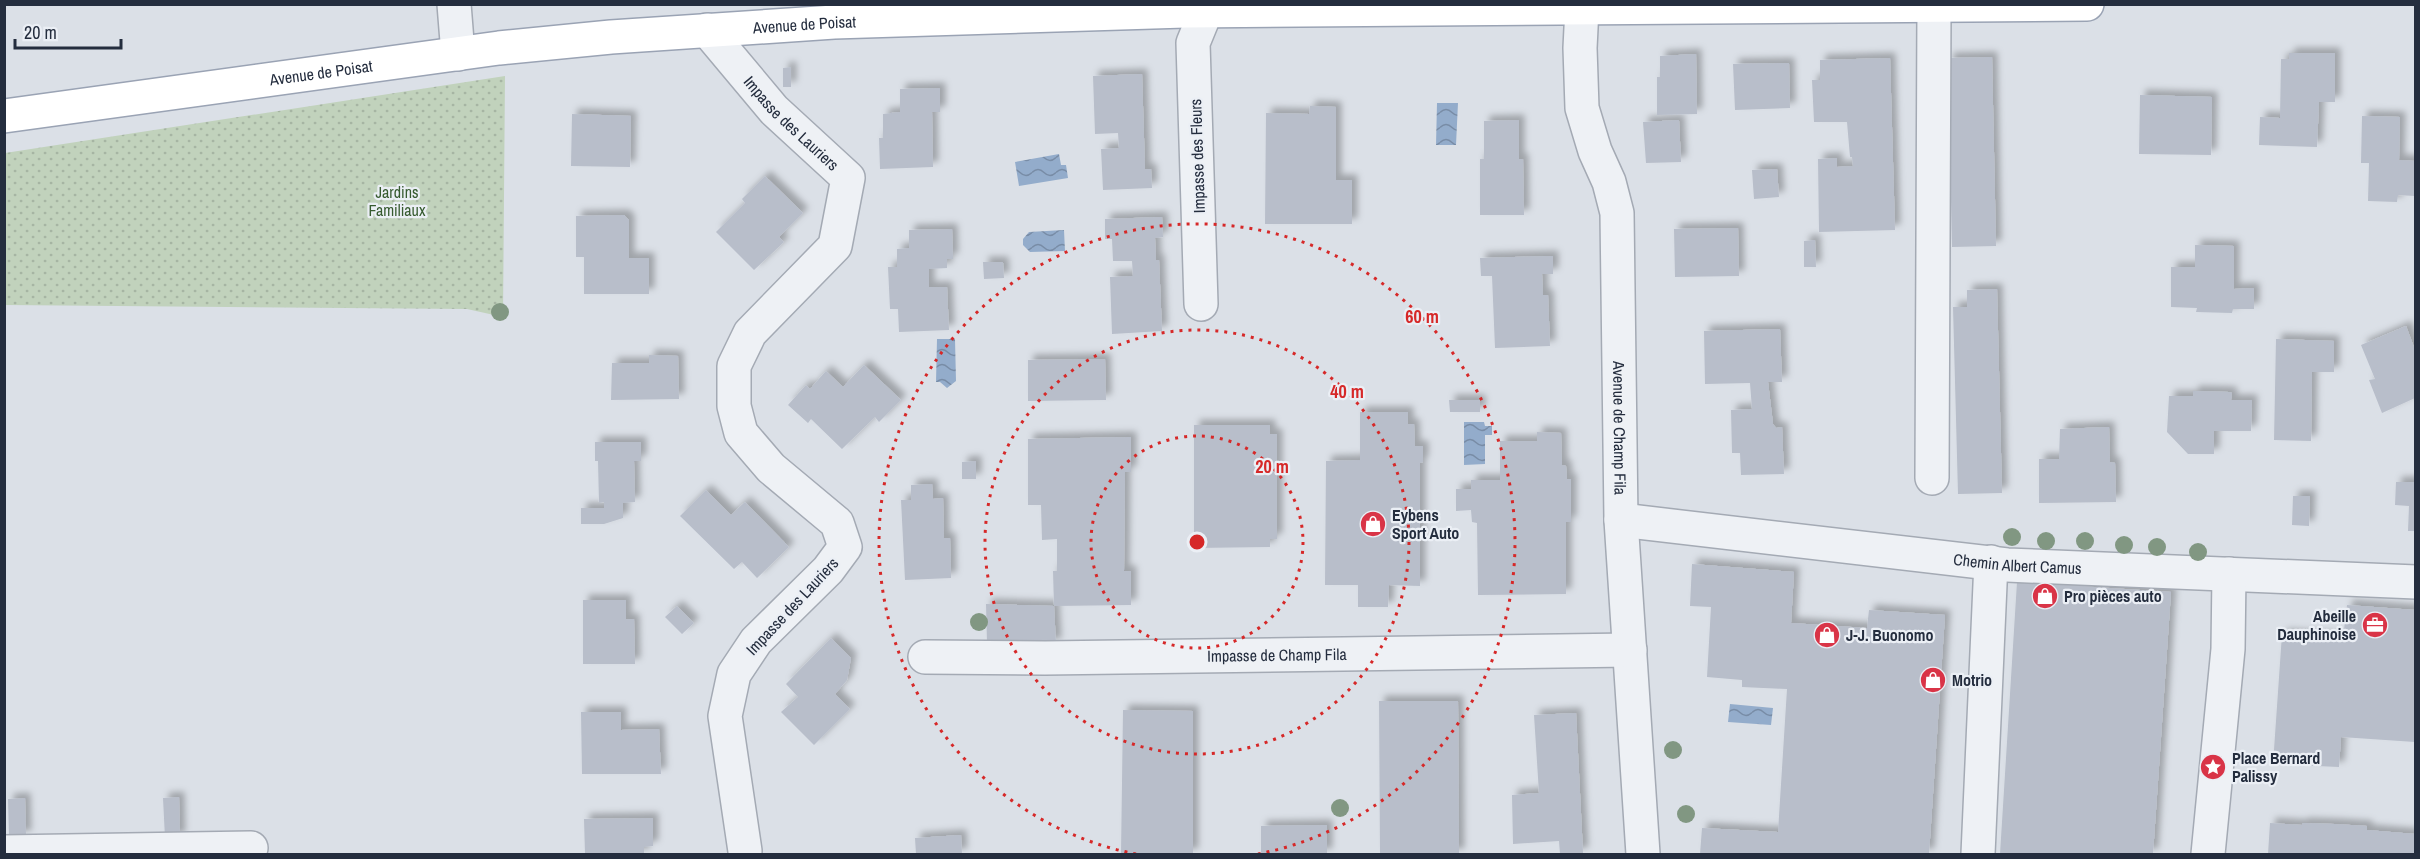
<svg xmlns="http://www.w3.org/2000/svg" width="2420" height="859" font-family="'Archivo Narrow',sans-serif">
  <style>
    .grass { fill: url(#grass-dots) }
    .water { fill: url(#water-waves) }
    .building { fill: #b8beca; filter: url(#shadow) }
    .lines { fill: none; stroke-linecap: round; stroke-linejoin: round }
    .minor-casing { stroke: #a4aab4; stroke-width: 36 }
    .major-casing { stroke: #9aa3b4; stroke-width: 36 }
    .minor { stroke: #eef1f5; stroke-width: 33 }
    .major { stroke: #fff; stroke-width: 33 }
    .tree { fill: #819782 }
    .ring { fill: none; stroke: #d62828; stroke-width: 3; stroke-dasharray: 3 6 }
    .labels { text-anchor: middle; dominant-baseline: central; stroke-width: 4.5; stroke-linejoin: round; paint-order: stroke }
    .street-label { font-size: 16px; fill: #242d3e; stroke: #ebeff5 }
    .park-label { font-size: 16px; fill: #375b30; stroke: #ebeff5 }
    .poi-label { font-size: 16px; font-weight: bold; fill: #242d3e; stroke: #ebeff5; text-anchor: start }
    .centre { fill: #d62828; stroke: #ebeff5; stroke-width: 3 }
    .ring-label { font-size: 18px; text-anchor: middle; font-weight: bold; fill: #d62828; stroke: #ebeff5; stroke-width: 4.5; stroke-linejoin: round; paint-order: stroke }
  </style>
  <defs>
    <pattern id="grass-dots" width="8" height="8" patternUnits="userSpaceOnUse" patternTransform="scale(1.5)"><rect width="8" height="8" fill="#c1d2bc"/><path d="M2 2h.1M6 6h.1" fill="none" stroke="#a6b5a3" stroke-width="1.8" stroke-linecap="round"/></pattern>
    <pattern id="water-waves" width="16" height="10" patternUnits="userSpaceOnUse" patternTransform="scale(1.5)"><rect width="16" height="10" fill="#93accb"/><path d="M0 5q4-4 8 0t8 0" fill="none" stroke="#788ca6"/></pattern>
    <filter id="shadow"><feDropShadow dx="5.5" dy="-5.5" stdDeviation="3" flood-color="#0004"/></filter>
  </defs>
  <rect width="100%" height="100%" fill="#dbe0e7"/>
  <path class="grass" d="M505,76L503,317L467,309L5,305V153Z"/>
  <path class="water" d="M1437,103H1458L1456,145H1436Z
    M1059,154L1061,165H1066L1068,178L1019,186L1015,162Z
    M1064,230L1065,251L1030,252L1023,245V239L1029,232Z
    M937,339H955L956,381L947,388L940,382H936Z
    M1464,422H1484L1485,426H1492V435H1485V464L1464,465Z
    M1730,704L1773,708L1771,725L1728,722Z"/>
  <path class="building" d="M2289,53H2335V102H2319L2317,147L2259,145L2260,117L2280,118L2281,59H2289Z
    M1696,54L1697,114L1657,115V77H1660V56Z
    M1992,57L1996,246L1952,247L1948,58Z
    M1890,58L1895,230L1819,232L1818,159L1837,158V167L1853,166L1852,157H1850L1847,122H1814L1812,80H1820V60Z
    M1789,63L1790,108L1735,110L1733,64Z
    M791,67V87H783V68Z
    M1142,74L1145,169H1151L1152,188L1103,190L1101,149L1119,148L1118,133L1095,134L1093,76Z
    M940,88V112H932L933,167L880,169L879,138H883V114L900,112V89Z
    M2140,95L2212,97L2211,155L2139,154Z
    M1310,106L1336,107V180H1352V224H1265L1266,113L1309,114Z
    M572,114L631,116L630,167L571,166Z
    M2362,116L2400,117L2399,160L2415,161V196L2398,195L2397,202L2368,201L2369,163H2361Z
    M1519,120V159H1523L1524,215H1480V159H1484V121Z
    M1679,120L1681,162L1646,163L1643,122Z
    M1777,169L1779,197L1754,199L1752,170Z
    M765,176L803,213L779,237L784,242L754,270L716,232L745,203L742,199Z
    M624,215L629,220V258H649V294H584V257H576V216Z
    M1162,217L1163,237L1155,238L1156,260H1159L1162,331L1112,334L1110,277L1133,276L1132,261H1113L1112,239H1105V219Z
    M1738,228L1739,276L1675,277L1674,229Z
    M952,229L953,259H947V268L929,269V287H947L949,330L899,332L898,309H890L888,267H897V249L909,248V230Z
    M1815,240L1816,267H1804V241Z
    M2195,245L2234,246V289L2254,288V309H2233L2232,313L2196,312L2197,308L2171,307V267H2195Z
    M1553,256V274H1542L1543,295H1548L1550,346L1495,348L1492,276H1481L1480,258Z
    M983,262H1003L1004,278L984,279Z
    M1997,289L2002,493L1958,494L1953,307H1967V290Z
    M2406,326L2415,350V398L2382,413L2369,380L2375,379L2361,345Z
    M1780,329L1782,382H1768L1773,424L1776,428L1782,427L1784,474L1741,475L1740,453H1732L1731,410L1752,409L1750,383L1705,384L1704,331Z
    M2276,339L2334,341V372H2312L2311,441L2274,440Z
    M649,355L678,356L679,399L611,400L612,363H649Z
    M1105,359L1106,400L1028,401V360Z
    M864,365L901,400L879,422L875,417L842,449L811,419L808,423L788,405L806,385L810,389L826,371L843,387Z
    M2193,391L2229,392L2232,393L2231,400H2252L2251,431H2214V454H2188L2167,432L2169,396H2193Z
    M1449,400H1480V412H1450Z
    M1360,412H1408V424H1414L1415,446H1423V462L1420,463V586L1389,585L1388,607H1358V585H1325L1326,461L1360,460Z
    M1194,425H1270V434H1277V539H1270V547L1194,548Z
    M2109,427L2110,462L2115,463L2116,502L2039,503V459H2059L2060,429Z
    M1537,432L1561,433L1562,465L1566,466L1567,479H1571V522H1566V594L1478,595L1477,523L1472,522L1471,510L1456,511V489H1471V480H1500V441H1537Z
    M1131,437V472H1125L1124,571H1131V605L1054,606L1053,571H1057V539L1042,540L1041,505H1028V439Z
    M595,442H641V461H634L635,502L623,503V518L604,524H581V508H604V502L599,503L598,461H595Z
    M976,461V479H962V462Z
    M2396,482H2415V531H2408L2409,506L2395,505Z
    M932,484L933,499L943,498L944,538H950L951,578L905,580L901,500H911V485Z
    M706,490L731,515L745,502L789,547L757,578L742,562L734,569L680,516Z
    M2293,496H2310L2309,526L2292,525Z
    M1692,564L1794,572L1791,623L1867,628L1869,610L1945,615L1929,854H1700L1702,828L1778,832L1787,689L1742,687V680L1707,677L1711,607L1690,606Z
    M2017,582L2171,592L2153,854H2000Z
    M583,600H626V619H634L635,664H583Z
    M986,604L1054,606L1056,644L987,643Z
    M2347,605L2415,610V742L2341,737L2339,767L2273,764L2282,634L2343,638Z
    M677,606L694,623L682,634L665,617Z
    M831,638L851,658L847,680L835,694L850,709L814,745L781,712L798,697L786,684Z
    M1379,701H1458L1459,854H1380Z
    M1123,710L1193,711V854H1121Z
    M581,712H621V730L659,729L661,774H582Z
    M1576,713L1583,853L1560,854L1559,841L1513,844L1512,795L1539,793L1534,715Z
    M179,797L180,838H165L163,798Z
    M25,798L26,836H9L8,799Z
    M653,818V846L644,847V854H585L584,819Z
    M2270,823L2302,825V823L2334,824L2367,826V830L2415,834V854H2268Z
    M1327,825V854L1261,853V826Z
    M961,835L962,854H916L915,838Z"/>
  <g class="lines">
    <g class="minor-casing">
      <g id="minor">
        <path d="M454,4L458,54"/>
        <path id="s1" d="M1582,8L1580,48L1582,108L1595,151L1609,182L1617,213L1621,520L1643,854"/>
        <path id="s2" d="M707,30L774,110L848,178L835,246L750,333L734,366V406L741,433L771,468L837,523L845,547L828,570L756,641L734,674L725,716L745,851"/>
        <path d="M1201,304L1193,43L1209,4"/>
        <path d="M1932,478L1934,6"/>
        <path id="s3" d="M1621,520L2007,565L2416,582"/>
        <path id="s4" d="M925,657L1045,658L1630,650"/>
        <path d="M4,852L251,848"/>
        <path d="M1978,854L1991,562"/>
        <path d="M2208,854L2228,649L2229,574"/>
      </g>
    </g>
    <g class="major-casing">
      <g id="major">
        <path id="s5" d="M4,116L499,48L611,37L834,22L1185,11L2087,4"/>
      </g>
    </g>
    <use href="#minor" class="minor"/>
    <use href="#major" class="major"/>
  </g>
  <g class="tree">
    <circle cx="500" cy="312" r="9"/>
    <circle cx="2012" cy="537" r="9"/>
    <circle cx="2046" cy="541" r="9"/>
    <circle cx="2085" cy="541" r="9"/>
    <circle cx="2124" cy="545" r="9"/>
    <circle cx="2157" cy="547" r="9"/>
    <circle cx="2198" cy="552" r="9"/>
    <circle cx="979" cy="622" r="9"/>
    <circle cx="1673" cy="750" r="9"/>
    <circle cx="1340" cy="808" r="9"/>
    <circle cx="1686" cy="814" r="9"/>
  </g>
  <g class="ring">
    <circle cx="1197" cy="542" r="106"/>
    <circle cx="1197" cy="542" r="212"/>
    <path d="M1136 854A318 318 0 1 1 1258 854"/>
  </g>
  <defs>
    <g id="shop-disc" transform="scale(1.35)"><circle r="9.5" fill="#d93447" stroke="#ebeff5"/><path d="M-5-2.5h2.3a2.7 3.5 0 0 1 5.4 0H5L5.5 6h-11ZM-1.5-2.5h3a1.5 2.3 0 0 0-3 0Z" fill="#fff"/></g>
    <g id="office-disc" transform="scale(1.35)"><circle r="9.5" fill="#d93447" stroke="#ebeff5"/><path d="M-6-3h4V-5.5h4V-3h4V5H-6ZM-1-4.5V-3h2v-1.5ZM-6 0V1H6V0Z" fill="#fff"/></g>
    <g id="sight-disc" transform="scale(1.35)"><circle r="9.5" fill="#d93447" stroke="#ebeff5"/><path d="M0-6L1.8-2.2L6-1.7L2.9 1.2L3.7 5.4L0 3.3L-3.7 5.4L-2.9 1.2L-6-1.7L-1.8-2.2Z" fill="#fff"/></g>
  </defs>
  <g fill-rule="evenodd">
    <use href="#shop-disc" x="1373" y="524"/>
    <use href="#shop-disc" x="2045" y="596"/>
    <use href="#office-disc" x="2375" y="625"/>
    <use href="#shop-disc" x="1827" y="635"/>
    <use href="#shop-disc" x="1933" y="680"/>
    <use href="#sight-disc" x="2213" y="767"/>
  </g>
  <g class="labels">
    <g class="street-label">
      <text stroke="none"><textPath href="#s5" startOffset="806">Avenue de Poisat</textPath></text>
      <text stroke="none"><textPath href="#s5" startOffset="320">Avenue de Poisat</textPath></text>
      <text stroke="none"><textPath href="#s2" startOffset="126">Impasse des Lauriers</textPath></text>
      <text transform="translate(1197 156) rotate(-92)">Impasse des Fleurs</text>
      <text stroke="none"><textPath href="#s1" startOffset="426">Avenue de Champ Fila</textPath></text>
      <text stroke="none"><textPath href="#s3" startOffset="399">Chemin Albert Camus</textPath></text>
      <text transform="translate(792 606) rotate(-47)">Impasse des Lauriers</text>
      <text stroke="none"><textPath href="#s4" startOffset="352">Impasse de Champ Fila</textPath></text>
    </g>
    <g class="park-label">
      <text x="397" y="192">Jardins<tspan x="397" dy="18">Familiaux</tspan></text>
    </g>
    <g class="poi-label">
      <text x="1392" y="515">Eybens<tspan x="1392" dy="18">Sport Auto</tspan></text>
      <text x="2064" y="596">Pro pièces auto</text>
      <text x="2356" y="616" text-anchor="end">Abeille<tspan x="2356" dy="18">Dauphinoise</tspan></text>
      <text x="1846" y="635">J-J. Buonomo</text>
      <text x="1952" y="680">Motrio</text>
      <text x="2232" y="758">Place Bernard<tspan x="2232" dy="18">Palissy</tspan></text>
    </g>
  </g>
  <circle cx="1197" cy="542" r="9" class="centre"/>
  <g class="ring-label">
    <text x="1422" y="323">60 m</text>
    <text x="1347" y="398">40 m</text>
    <text x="1272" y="473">20 m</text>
  </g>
  <rect width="2420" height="859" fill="none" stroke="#242d3e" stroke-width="12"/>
  <path d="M15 39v9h106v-9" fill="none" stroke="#242d3e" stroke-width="3"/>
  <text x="24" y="39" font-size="18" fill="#242d3e" stroke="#ebeff5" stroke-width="4.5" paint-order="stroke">20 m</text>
</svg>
